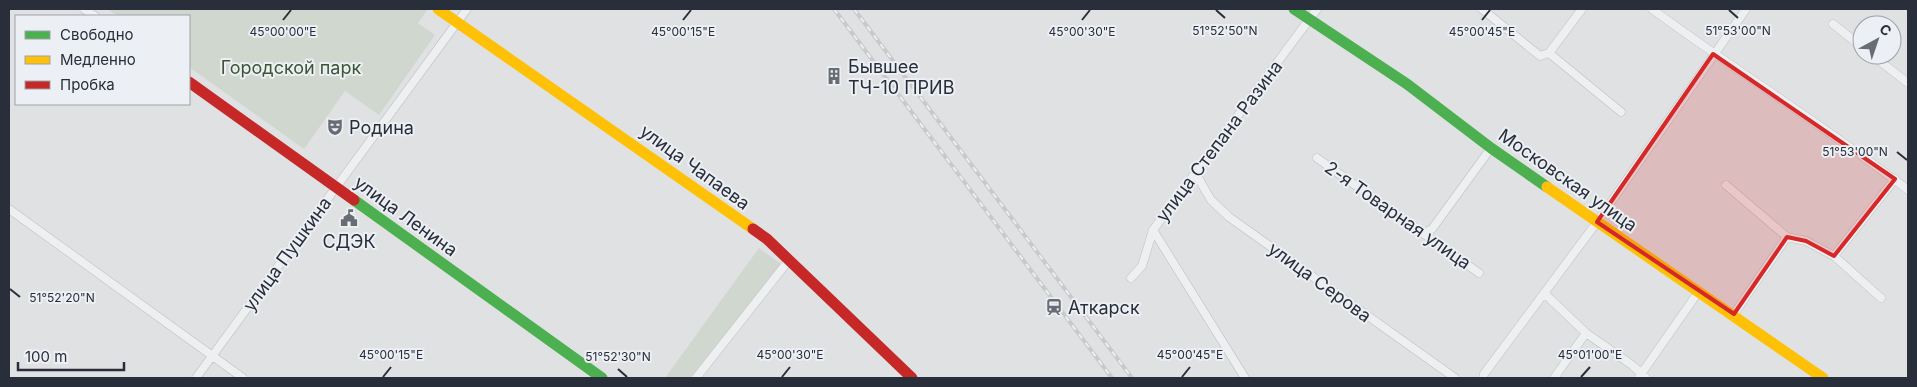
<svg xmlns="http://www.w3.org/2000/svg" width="1917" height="387" font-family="Inter,sans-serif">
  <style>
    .green { fill: #cfd7cf }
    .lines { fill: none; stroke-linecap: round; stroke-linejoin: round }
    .street-casing { stroke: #bdbfc1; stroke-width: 9 }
    .street { stroke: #eeeff0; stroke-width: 8 }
    .fast { stroke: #4caf50; stroke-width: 11 }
    .slow { stroke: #ffc107; stroke-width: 11 }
    .jam { stroke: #c62828; stroke-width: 11 }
    .rail-casing { stroke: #c7c9cb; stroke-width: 4 }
    .rail { stroke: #eceff3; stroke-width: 2; stroke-dasharray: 5.5; stroke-linecap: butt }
    .marked { fill: #d62828; fill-opacity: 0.2; stroke: #d62828; stroke-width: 4; stroke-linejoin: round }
    .ticks { fill: none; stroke: #282e3a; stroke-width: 2 }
    .labels { text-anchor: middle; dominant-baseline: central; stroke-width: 4; stroke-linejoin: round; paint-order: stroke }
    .poi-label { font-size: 18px; fill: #282e3a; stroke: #eceff3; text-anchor: start }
    .park-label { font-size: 18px; fill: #3c5536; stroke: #eceff3 }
    .street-label { font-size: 18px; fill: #282e3a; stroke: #eceff3 }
    .ticks-label { font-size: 12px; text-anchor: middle; fill: #282e3a; stroke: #eceff3; stroke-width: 4; stroke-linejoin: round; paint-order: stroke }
  </style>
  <rect width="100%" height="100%" fill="#dfe1e3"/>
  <path class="green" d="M107,9H425L427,10L418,23L435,35L379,115L345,91L304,149L189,67V16H118Z
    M759,248L781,264L690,378H665Z"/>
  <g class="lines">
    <g class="street-casing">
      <path id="street" d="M84,9L95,16
        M1482,9L1540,56L1549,53L1621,112
        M1652,9C1736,71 1825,126 1908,190
        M1833,24L1862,47
        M1549,53L1582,9
        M1872,55L1908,83
        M1317,158L1479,273
        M1196,174L1211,200L1229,217L1455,378
        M1726,185L1787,237L1806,241L1834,256L1881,298
        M9,209L243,378
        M1153,230L1245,378
        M1424,233L1432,229L1491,148
        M1834,256L1895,179
        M1131,278L1142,266L1153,230L1317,9
        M1545,294L1586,333L1632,365L1646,378
        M1734,314L1787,237
        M1639,377L1699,291
        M196,378L467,9
        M696,378L789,260
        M1483,378L1484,374L1597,222L1746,9
        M1554,378L1586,333"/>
    </g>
    <use href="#street" class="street"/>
    <path class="fast" d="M1294,9L1407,84L1491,148L1547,187
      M354,200L602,378"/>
    <path class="slow" d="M438,9L753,229
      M1547,187L1823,378"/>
    <path class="jam" d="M189,82L354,200
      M753,229L767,239L912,378"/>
    <g class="rail-casing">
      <path id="rail" d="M834,9L1112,378
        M854,9L1132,378"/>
    </g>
    <use href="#rail" class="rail"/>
  </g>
  <path class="marked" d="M1713,54L1895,179L1834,256L1806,241L1787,237L1734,314L1597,222Z"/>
  <path class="ticks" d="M1216,10L1225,18M1729,10L1738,18M283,20L291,10M683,20L691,10M1082,20L1090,10M1482,20L1490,10M1897,152L1907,160M10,289L20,297M618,369L627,377M383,377L391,367M782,377L790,367M1182,377L1190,367M1581,377L1590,367"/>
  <defs>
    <g id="building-bare" transform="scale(1.35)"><path d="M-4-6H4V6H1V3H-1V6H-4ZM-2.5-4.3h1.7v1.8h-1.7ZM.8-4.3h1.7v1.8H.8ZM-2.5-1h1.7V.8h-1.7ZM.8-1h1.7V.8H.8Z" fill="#686d75" stroke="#eceff3" stroke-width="2.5" paint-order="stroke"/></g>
    <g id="theatre-bare" transform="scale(1.35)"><path d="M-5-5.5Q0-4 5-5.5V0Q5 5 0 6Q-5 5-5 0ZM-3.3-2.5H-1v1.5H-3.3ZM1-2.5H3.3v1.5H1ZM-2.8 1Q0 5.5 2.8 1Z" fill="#686d75" stroke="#eceff3" stroke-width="2.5" paint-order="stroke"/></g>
    <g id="civic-bare" transform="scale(1.35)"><path d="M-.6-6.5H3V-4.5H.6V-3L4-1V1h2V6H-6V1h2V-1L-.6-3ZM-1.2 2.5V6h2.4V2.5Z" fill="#686d75" stroke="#eceff3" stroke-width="2.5" paint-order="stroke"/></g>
    <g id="station-bare" transform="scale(1.35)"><path d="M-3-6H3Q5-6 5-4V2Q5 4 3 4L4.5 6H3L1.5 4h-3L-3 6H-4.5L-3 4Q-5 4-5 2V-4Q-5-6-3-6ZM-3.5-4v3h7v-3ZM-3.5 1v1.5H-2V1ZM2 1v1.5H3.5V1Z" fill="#686d75" stroke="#eceff3" stroke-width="2.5" paint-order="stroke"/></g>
  </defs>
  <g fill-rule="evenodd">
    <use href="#building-bare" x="834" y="76"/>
    <use href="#theatre-bare" x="335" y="127"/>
    <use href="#civic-bare" x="349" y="218"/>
    <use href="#station-bare" x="1054" y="307"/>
  </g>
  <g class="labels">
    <g class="poi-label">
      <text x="848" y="66">Бывшее<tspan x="848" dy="21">ТЧ-10 ПРИВ</tspan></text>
      <text x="349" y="127">Родина</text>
      <text x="349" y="241" text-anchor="middle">СДЭК</text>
      <text x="1068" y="307">Аткарск</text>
    </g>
    <g class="park-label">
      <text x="291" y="67">Городской парк</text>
    </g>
    <g class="street-label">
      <text transform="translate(1219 141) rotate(-53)">улица Степана Разина</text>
      <text transform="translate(695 167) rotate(36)">улица Чапаева</text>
      <text transform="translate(1568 180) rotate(35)">Московская улица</text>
      <text transform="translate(1398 215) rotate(35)">2-я Товарная улица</text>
      <text transform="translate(406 216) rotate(36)">улица Ленина</text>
      <text transform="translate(287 254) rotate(-54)">улица Пушкина</text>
      <text transform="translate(1320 282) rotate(36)">улица Серова</text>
    </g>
  </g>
  <g class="ticks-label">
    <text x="1225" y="35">51°52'50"N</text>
    <text x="1738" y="35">51°53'00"N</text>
    <text x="283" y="36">45°00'00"E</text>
    <text x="683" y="36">45°00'15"E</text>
    <text x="1082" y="36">45°00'30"E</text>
    <text x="1482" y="36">45°00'45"E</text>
    <text x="1855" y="156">51°53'00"N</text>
    <text x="62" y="302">51°52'20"N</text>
    <text x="391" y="359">45°00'15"E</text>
    <text x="790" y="359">45°00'30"E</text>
    <text x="1190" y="359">45°00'45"E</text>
    <text x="1590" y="359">45°01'00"E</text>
    <text x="618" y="361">51°52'30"N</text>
  </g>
  <rect width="1917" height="387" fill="none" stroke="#282e3a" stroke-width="20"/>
  <rect x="15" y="15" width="175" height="90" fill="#eceff3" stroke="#9ea2a9"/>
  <rect x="25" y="31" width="25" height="8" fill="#4caf50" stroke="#9ea2a9"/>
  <text x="60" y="40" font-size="15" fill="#282e3a">Свободно</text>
  <rect x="25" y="56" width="25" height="8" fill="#ffc107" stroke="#9ea2a9"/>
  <text x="60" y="65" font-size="15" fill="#282e3a">Медленно</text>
  <rect x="25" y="81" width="25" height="8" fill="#c62828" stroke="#9ea2a9"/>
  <text x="60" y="90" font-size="15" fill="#282e3a">Пробка</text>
  <g transform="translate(1877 40) rotate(40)"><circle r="24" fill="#eceff3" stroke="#9ea2a9"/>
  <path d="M0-4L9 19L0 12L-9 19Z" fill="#686d75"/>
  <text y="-8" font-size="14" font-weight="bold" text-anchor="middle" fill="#282e3a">С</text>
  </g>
  <path d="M18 362v8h106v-8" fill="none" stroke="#282e3a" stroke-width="2.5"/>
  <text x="25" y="362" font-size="15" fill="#282e3a" stroke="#eceff3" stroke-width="4" paint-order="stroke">100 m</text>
</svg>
